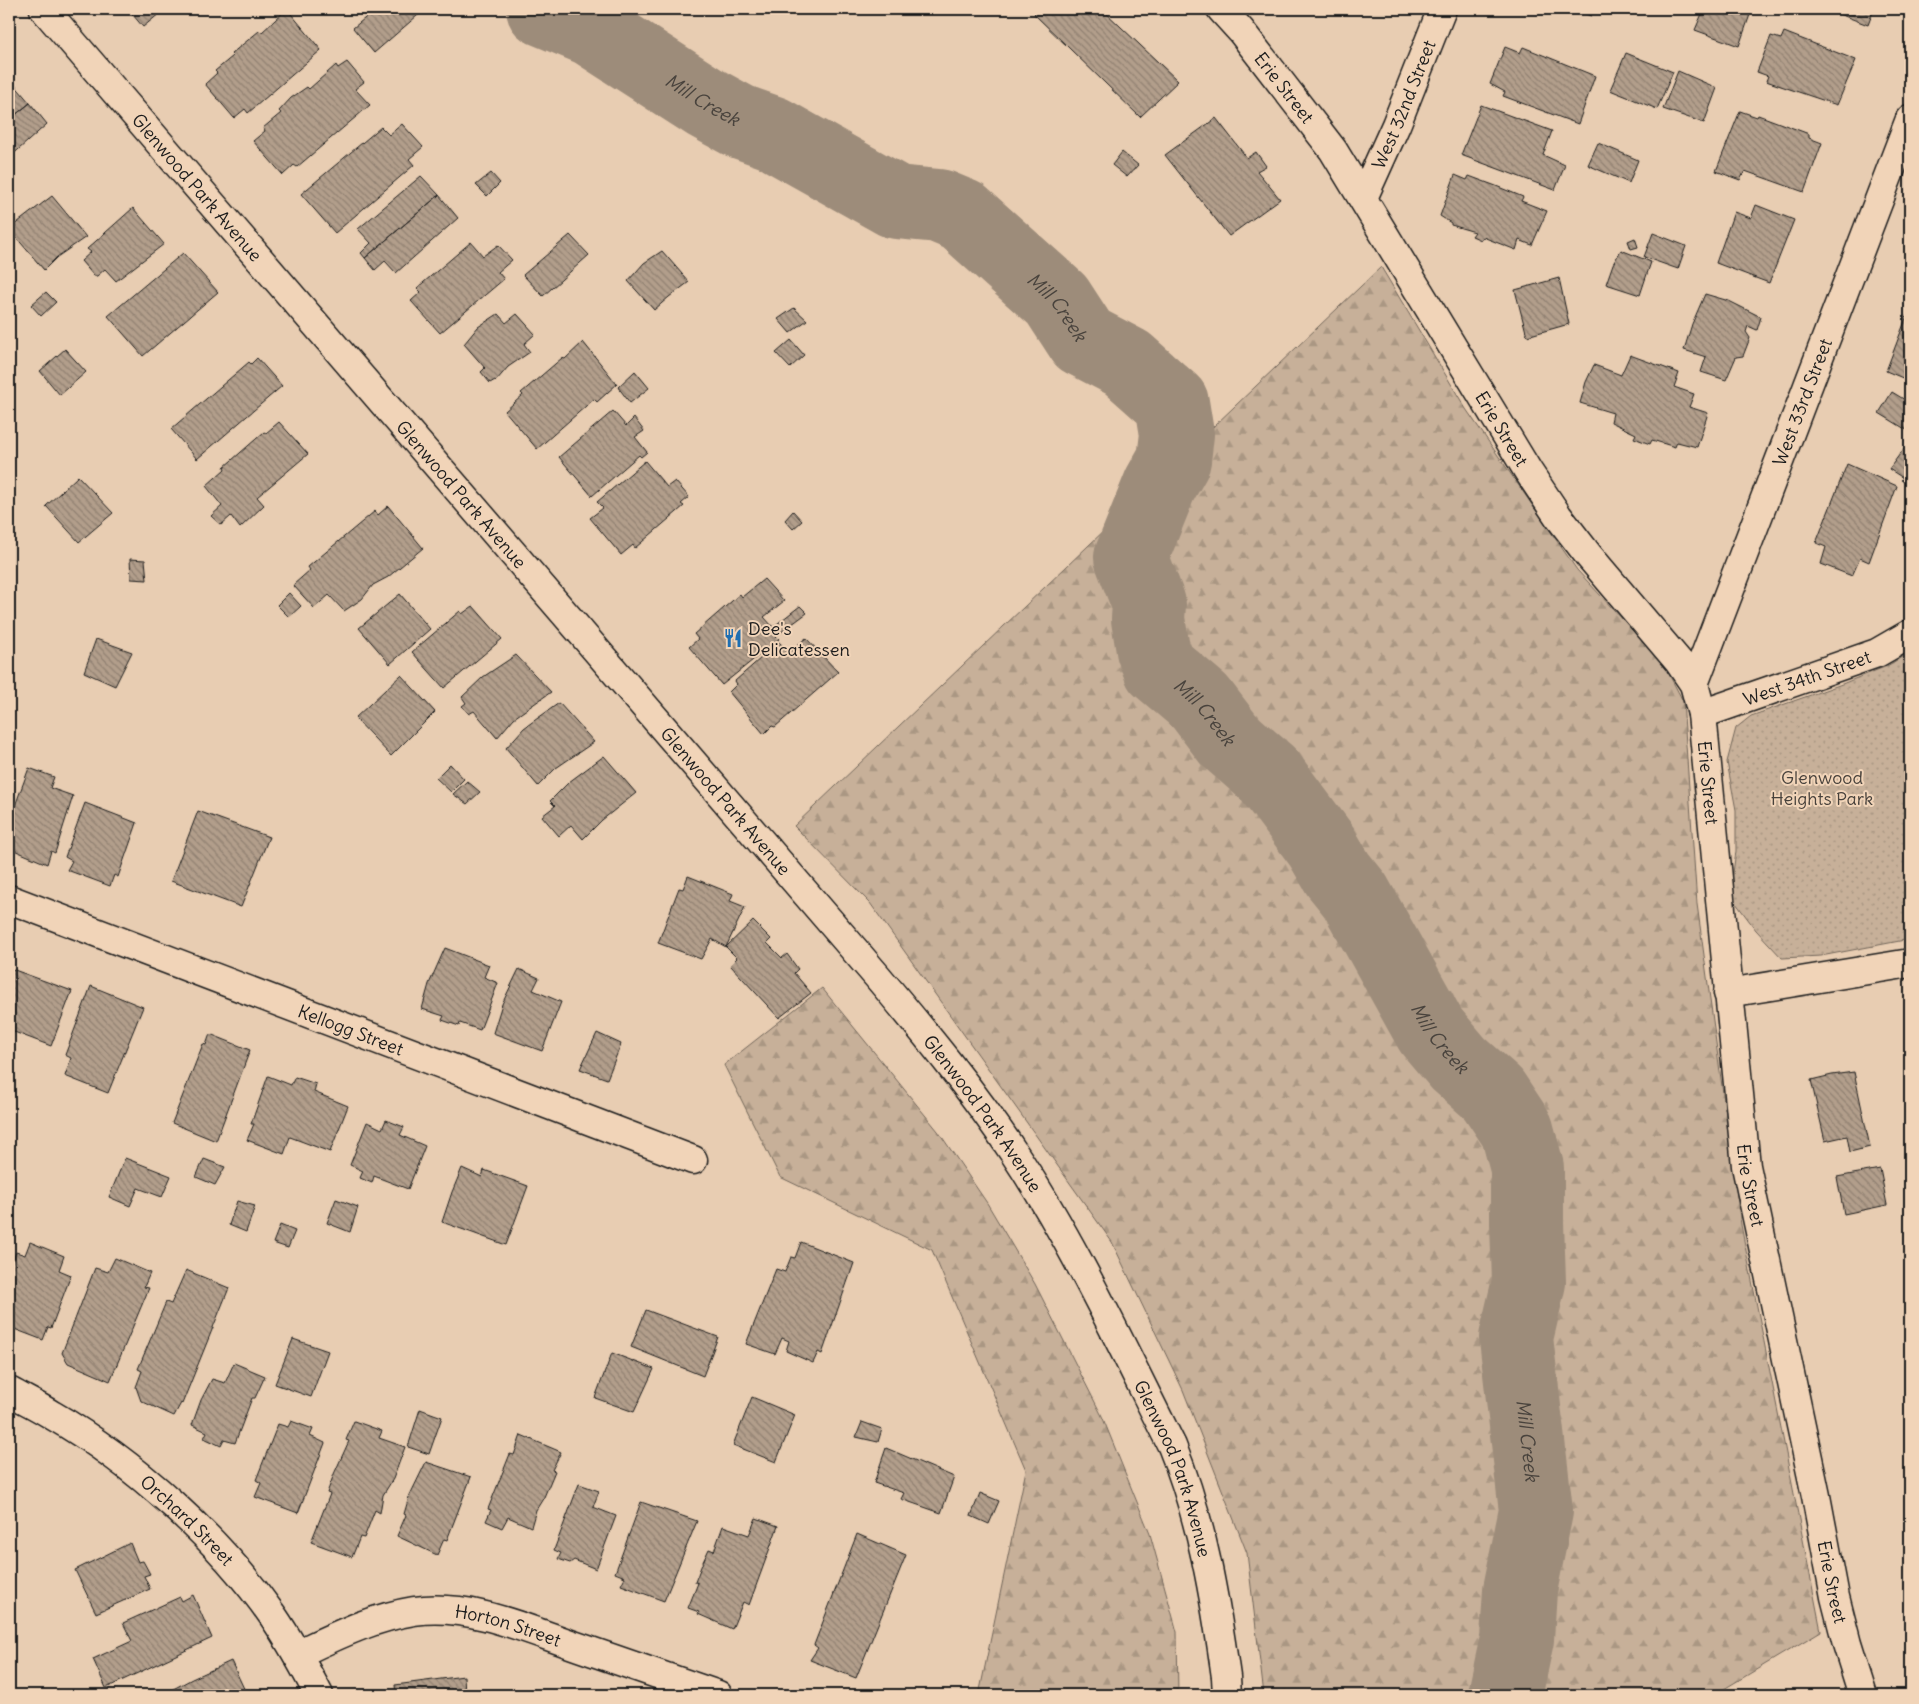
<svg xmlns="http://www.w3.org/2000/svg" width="1919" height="1704" font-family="Delius,sans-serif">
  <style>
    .forest { fill: url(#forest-firs); stroke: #72665a }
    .park { fill: url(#park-dots); stroke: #72665a }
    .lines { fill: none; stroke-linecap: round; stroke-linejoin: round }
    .river { stroke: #9d8c7a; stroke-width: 74 }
    .building { fill: url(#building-back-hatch); stroke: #1c1c1c }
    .minor-casing { stroke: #1c1c1c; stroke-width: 31 }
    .secondary-casing { stroke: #1c1c1c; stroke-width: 31 }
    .minor { stroke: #f1d4b8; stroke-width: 28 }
    .secondary { stroke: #f1d4b8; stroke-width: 28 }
    .labels { text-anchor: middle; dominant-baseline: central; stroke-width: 4; stroke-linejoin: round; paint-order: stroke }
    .street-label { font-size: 18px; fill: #1c1c1c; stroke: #f1d4b8 }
    .poi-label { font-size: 18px; fill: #1c1c1c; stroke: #f1d4b8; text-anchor: start }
    .park-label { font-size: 18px; fill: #47413b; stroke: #f1d4b8 }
    .water-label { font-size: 19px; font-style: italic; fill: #49433d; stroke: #f1d4b8 }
  </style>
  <defs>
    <pattern id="forest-firs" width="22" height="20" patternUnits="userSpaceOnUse" patternTransform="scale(1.25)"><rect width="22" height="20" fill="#c7b099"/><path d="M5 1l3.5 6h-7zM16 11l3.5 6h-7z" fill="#aa9783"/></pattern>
    <pattern id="park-dots" width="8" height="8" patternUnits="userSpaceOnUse" patternTransform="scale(1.25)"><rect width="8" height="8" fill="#c7b099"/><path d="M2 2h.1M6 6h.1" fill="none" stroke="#aa9783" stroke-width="1.8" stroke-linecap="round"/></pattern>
    <pattern id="building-back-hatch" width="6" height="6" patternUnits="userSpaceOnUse" patternTransform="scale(1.25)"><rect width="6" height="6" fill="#b29e8b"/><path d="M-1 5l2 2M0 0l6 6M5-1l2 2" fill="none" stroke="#908071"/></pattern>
  </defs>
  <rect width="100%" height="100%" fill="#e8cdb2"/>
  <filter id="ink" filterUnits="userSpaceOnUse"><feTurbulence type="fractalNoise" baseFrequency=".02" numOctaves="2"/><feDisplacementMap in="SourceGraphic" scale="10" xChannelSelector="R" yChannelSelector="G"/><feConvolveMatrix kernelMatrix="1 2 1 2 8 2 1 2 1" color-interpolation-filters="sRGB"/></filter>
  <g filter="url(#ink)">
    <path class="forest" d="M1381,267L1466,409L1577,570L1663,663L1683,701L1697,904L1741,1225L1821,1631L1714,1695H1264L1247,1553L1183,1390L1112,1242L870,903L794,826Z
      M822,988L938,1131L987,1203L1035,1284L1102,1416L1150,1534L1177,1632L1178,1695H979L1026,1470L932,1250L780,1177L724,1065Z"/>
    <path class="park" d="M1910,652V939L1821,956L1782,958L1756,930L1730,895L1736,851V810L1727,762L1736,728L1751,716L1842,684L1887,666Z"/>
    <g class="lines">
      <path class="river" id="s1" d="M543,9L591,29L706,103L739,121L773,133L896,202L939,206L963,216L1057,300L1083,340L1127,363L1172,403L1177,434L1174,460L1160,485L1131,557L1149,604L1148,619L1153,650L1160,668L1200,702L1229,740L1268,774L1321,845L1338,874L1355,895L1431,1031L1459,1064L1493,1094L1517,1130L1527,1168V1223L1529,1282L1516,1338L1536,1511L1520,1590L1517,1639L1505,1695"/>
    </g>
    <path class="building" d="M128,9H165L143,27Z
      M287,9L321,50L248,113L245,109L234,118L205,84L217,73L215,71L233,56L231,54L259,31L262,32Z
      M376,9H425L374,53L353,28Z
      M1039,9H1102L1178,81L1140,117L1034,14Z
      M1572,9H1594L1591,16Z
      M1704,9H1752L1739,46L1695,30Z
      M1826,9H1874L1868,25Z
      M1784,32L1856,60L1837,105L1766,81L1768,76L1757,72L1771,36L1781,39Z
      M1505,47L1520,53L1523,47L1595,76L1578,124L1503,96L1505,92L1490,84Z
      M1626,53L1673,72L1657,109L1610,90Z
      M347,62L364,82L355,89L370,105L297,167L294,165L283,175L253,141L265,131L263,128L281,113L279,111L291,98L307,87L309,89L336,65L338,68Z
      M1678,71L1717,88L1704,123L1663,109Z
      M13,83L30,103L9,120V87Z
      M30,103L47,124L9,158V120Z
      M1481,105L1552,131L1543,155L1565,165L1555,190L1461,155Z
      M1740,111L1757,117L1758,115L1809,134V138L1822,143L1804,192L1745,171L1740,180L1716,171Z
      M1216,118L1247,158L1256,152L1266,166L1257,171L1280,199L1229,236L1165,155Z
      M402,124L423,147L409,159L414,165L335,233L301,194L381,127L389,135Z
      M1598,143L1638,160L1629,183L1588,165Z
      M1122,152L1138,165L1127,177L1112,165Z
      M491,173L500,183L487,196L476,185Z
      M1455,175L1467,180L1469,176L1496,186L1523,197L1521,201L1547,211L1532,245L1519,240L1516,250L1483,237L1481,240L1472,236L1475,232L1451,225V223L1440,216Z
      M421,176L439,195L365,258L361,253L371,243L358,229Z
      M439,195L458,218L396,273L385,261L375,270L365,258Z
      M52,196L86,237L57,257L44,270L9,229Z
      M1756,205L1794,220L1769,283L1716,263L1734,212L1751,218Z
      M133,208L164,244L116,281L105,269L97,276H94L81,261L91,252L87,249Z
      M1653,233L1686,246L1678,269L1644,257Z
      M570,235L589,255L543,296L523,275Z
      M1635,238L1638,247L1631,249L1628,241Z
      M471,242L483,256L498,245L512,260L498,272L504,279L440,333L411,301L421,292L417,288Z
      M1621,250L1651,262L1640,295L1606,284L1613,264Z
      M662,251L689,282L669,297L654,310L628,281L644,263Z
      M183,253L218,292L143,356L108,316Z
      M1559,278L1569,324L1527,336L1515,290Z
      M46,292L56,302L41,316L31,305Z
      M1705,294L1729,301L1761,317L1757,330L1748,326L1746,332L1750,338L1743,356L1736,357L1726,380L1701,372L1706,357L1684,350L1692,324Z
      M794,308L807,320L790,333L778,319Z
      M1910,312V381L1886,371L1908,313Z
      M498,314L506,323L517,314L535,334L524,344L530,352L508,367L496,381L495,380L490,383L481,372L485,368L464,344L478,327Z
      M791,340L804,355L790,368L776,353Z
      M583,342L617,384L597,402L594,399L537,449L505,411L523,395L521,393L562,358L565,359Z
      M65,349L86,372L60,395L40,371Z
      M1630,355L1679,373L1674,387L1694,394L1689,407L1708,413L1697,447L1677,442L1675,447L1652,440L1650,444L1634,438L1636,434L1611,422L1613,413L1580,403L1586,382L1594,365L1621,375Z
      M257,358L282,386L197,459L171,429L249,362L251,364Z
      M635,371L649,388L630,403L618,387Z
      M1892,392L1910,403V432L1879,413Z
      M613,411L626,426L634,418L644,431L635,437L647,452L641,457L639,455L592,496L559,457Z
      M279,422L308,454L257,497L264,505L240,528L231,516L221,525L211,516L222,506L206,486L225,469L224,467L264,432L266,433Z
      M1905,447L1910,450V486L1901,480L1903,478L1889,469Z
      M645,461L667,487L675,481L689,497L681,504L684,506L635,548L633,545L621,555L590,518L603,508L597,502Z
      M1847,464L1897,486L1869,562L1860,558L1852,576L1821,564L1826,547L1816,543Z
      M78,476L113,513L79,542L46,506Z
      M388,506L423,548L388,577L373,585L362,599L344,611L329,595L314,608L293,585L310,570L308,567L375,511L378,515Z
      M793,511L802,521L793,529L785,520Z
      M130,559L145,560L147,580L131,579Z
      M764,579L784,601L764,617L773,627L800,606L807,613L776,636L779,639L722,685L689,647L698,639L694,634L740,594L742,597Z
      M289,593L301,606L289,617L277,605Z
      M400,594L430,629L390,664L359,628Z
      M473,606L502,639L444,688L412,652L460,611L462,614Z
      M806,638L838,672L775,727L772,726L764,734L729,692L737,684L735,681L779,642L789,652Z
      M96,639L132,652L115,686L84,672Z
      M516,655L551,692L514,718L497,738L474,711L469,714L462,706L466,703L462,697L483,677Z
      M401,675L435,712L391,756L355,718Z
      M559,703L594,742L556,768L538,786L506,748L524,728Z
      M604,756L636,793L602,820L583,839L571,825L559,836L542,816L555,806L550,801L569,782Z
      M450,764L464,779L451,792L436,778Z
      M29,768L54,777L50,788L73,796L55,853L51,851L47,864L9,848L10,834H9V822Z
      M467,781L480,792L467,804L453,794Z
      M85,803L137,823L118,877L114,875L110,886L67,870L72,861L65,857Z
      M198,811L269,837L241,907L171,881Z
      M688,876L733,894L730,901L745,907L726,947L712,939L701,959L658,943L679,888L683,889Z
      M753,921L771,939L767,943L782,958L787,954L798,969L794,973L811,993L779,1018L730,965L737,958L726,947Z
      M445,948L489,965L484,977L498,983L480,1030L460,1023L459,1026L442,1020L444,1016L422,1009L429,984Z
      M9,968L72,991L51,1046L9,1030Z
      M519,969L539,978L533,990L561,1002L542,1051L493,1033L502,1004Z
      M91,986L143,1007L108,1093L65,1076L71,1058L65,1055Z
      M597,1033L621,1044L607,1079L580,1069Z
      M210,1034L250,1050L216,1141L172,1123L203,1044L206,1045Z
      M1854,1072L1870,1147L1850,1152L1847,1136L1825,1141L1811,1080L1832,1075Z
      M268,1076L291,1085L295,1077L316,1084L314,1092L348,1106L330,1152L290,1137L284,1154L247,1140L254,1124H251Z
      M386,1120L404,1127L400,1135L425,1146L408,1189L374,1176L372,1183L360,1178L363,1171L350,1165L367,1122L382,1129Z
      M125,1158L171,1176L162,1197L138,1188L130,1206L109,1197Z
      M204,1159L225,1167L215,1185L196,1177Z
      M462,1168L482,1177L484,1170L528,1186L506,1245L442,1222L452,1192Z
      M1880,1169L1887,1205L1844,1214L1837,1177Z
      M336,1199L358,1207L350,1232L327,1223Z
      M237,1201L255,1206L246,1232L229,1225Z
      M280,1225L295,1231L288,1248L273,1243Z
      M30,1242L64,1256L59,1270L71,1275L51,1328L48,1327L43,1340L9,1327V1270L16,1252L25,1255Z
      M801,1242L854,1263L822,1354L818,1352L813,1363L786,1351L789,1341L782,1338L775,1354L746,1344L776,1269L785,1272L791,1257L795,1258Z
      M115,1258L150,1273L144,1287L149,1288L110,1381L68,1363L62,1353L95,1268L108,1272Z
      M186,1270L229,1288L182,1404L181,1403L174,1416L141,1401L136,1387L142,1371L138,1369L166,1302L171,1304Z
      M646,1310L718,1337L703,1376L631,1347Z
      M293,1339L328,1351L311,1397L275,1384Z
      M612,1353L654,1369L634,1412L595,1398Z
      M234,1363L265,1376L255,1398H252L235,1443L224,1440L221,1446L204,1438L207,1432L192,1425L201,1400L212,1379L225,1383Z
      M752,1397L795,1415L776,1462L733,1445Z
      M420,1409L442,1417L429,1454L408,1447Z
      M291,1421L313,1429L310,1436L325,1443L298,1513L255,1497L261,1483L256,1480L278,1424L288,1427Z
      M354,1421L382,1431L379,1438L405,1447L393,1479L383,1495L380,1513L375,1510L364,1538L360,1537L352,1557L311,1542L330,1494L327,1493L334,1474L349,1441L346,1440Z
      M862,1422L882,1429L878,1442L856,1437Z
      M521,1435L561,1452L552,1470L555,1471L544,1497L536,1510L531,1527L508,1517L502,1528L486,1521L491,1510L488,1509L510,1454L514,1455Z
      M886,1448L954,1477L941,1513L901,1499L904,1493L874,1483Z
      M426,1462L471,1477L447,1540L444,1539L437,1555L397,1536L406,1515L404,1514L409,1497Z
      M579,1484L599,1491L593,1507L616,1516L596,1569L574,1560L570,1563L558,1559L561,1553L554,1550Z
      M980,1493L999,1501L989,1524L971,1516Z
      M641,1502L697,1521L664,1601L621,1585L625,1577L615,1573Z
      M756,1518L778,1526L749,1605L743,1602L732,1629L698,1614L699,1612L688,1608L698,1583L695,1582L702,1564L709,1549L714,1551L723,1526L749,1535Z
      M857,1534L906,1555L856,1678L810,1660L818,1648L814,1645Z
      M130,1543L138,1562L143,1561L150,1574L144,1576L150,1589L96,1613L75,1570Z
      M193,1595L212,1638L106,1688L93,1659L132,1641L123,1623L180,1597L182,1601Z
      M231,1661L247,1695H162L192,1679Z
      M464,1676L465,1695H396L395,1685Z"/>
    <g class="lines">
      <g class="minor-casing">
        <g id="minor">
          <path id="s2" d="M1221,9L1241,31L1333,150L1528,471L1558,516L1589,556L1679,662L1694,684L1702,714L1746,1166L1816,1496L1835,1597L1847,1644L1863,1695"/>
          <path id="s3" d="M1363,198L1396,125L1442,9"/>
          <path id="s4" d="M1694,684L1910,119"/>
          <path id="s5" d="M1702,714L1877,653L1910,634"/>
          <path id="s6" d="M9,899L693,1160"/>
          <path d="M1728,993L1910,963"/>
          <path id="s7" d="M9,1391C23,1399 38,1406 52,1415C134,1462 219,1539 273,1616C290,1641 305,1668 319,1695"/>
          <path id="s8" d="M297,1654C336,1636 371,1618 414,1611C471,1603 526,1629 579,1647C625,1663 672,1679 718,1695"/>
        </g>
      </g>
      <g class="secondary-casing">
        <g id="secondary">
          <path id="s9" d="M44,9L877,976C925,1033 973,1091 1014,1153C1075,1245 1122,1347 1172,1446C1202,1520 1215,1598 1226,1677L1227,1695"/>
        </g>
      </g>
      <use href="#minor" class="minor"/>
      <use href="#secondary" class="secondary"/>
    </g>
  </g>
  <defs>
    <g id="restaurant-bare" transform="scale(1.5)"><path d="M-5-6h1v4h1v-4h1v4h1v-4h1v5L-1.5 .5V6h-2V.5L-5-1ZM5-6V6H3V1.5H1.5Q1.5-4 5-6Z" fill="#1f6fb2" stroke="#f1d4b8" stroke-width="2.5" paint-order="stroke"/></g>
  </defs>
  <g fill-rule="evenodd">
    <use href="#restaurant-bare" x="733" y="638"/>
  </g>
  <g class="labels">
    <g class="street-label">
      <text stroke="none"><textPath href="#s2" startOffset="101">Erie Street</textPath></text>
      <text stroke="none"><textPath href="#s3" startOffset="102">West 32nd Street</textPath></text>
      <text stroke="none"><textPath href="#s9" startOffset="235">Glenwood Park Avenue</textPath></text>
      <text stroke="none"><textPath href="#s4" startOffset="302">West 33rd Street</textPath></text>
      <text stroke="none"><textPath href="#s2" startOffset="506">Erie Street</textPath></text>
      <text stroke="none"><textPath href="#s9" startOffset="640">Glenwood Park Avenue</textPath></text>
      <text stroke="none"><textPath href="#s5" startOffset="111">West 34th Street</textPath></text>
      <text stroke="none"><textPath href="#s2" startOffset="926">Erie Street</textPath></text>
      <text stroke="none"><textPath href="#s9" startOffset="1045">Glenwood Park Avenue</textPath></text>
      <text stroke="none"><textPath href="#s6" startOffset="366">Kellogg Street</textPath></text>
      <text stroke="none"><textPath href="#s9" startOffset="1450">Glenwood Park Avenue</textPath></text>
      <text stroke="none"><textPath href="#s2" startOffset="1331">Erie Street</textPath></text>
      <text stroke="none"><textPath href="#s9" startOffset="1855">Glenwood Park Avenue</textPath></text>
      <text stroke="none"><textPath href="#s7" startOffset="221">Orchard Street</textPath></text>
      <text stroke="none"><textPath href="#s2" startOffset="1736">Erie Street</textPath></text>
      <text stroke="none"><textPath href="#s8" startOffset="221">Horton Street</textPath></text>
    </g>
    <g class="poi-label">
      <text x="748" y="628">Dee's<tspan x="748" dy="21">Delicatessen</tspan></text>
    </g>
    <g class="park-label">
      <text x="1822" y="777">Glenwood<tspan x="1822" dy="21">Heights Park</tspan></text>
    </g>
    <g class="water-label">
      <text stroke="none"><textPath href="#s1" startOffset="184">Mill Creek</textPath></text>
      <text stroke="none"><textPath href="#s1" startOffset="604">Mill Creek</textPath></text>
      <text stroke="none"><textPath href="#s1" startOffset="1099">Mill Creek</textPath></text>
      <text stroke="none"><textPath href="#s1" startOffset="1504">Mill Creek</textPath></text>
      <text stroke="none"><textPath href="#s1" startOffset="1939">Mill Creek</textPath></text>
    </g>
  </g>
  <rect width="1919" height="1704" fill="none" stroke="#f1d4b8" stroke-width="30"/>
  <rect x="15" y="15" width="1889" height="1674" fill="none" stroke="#1c1c1c" stroke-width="2" filter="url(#ink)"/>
</svg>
